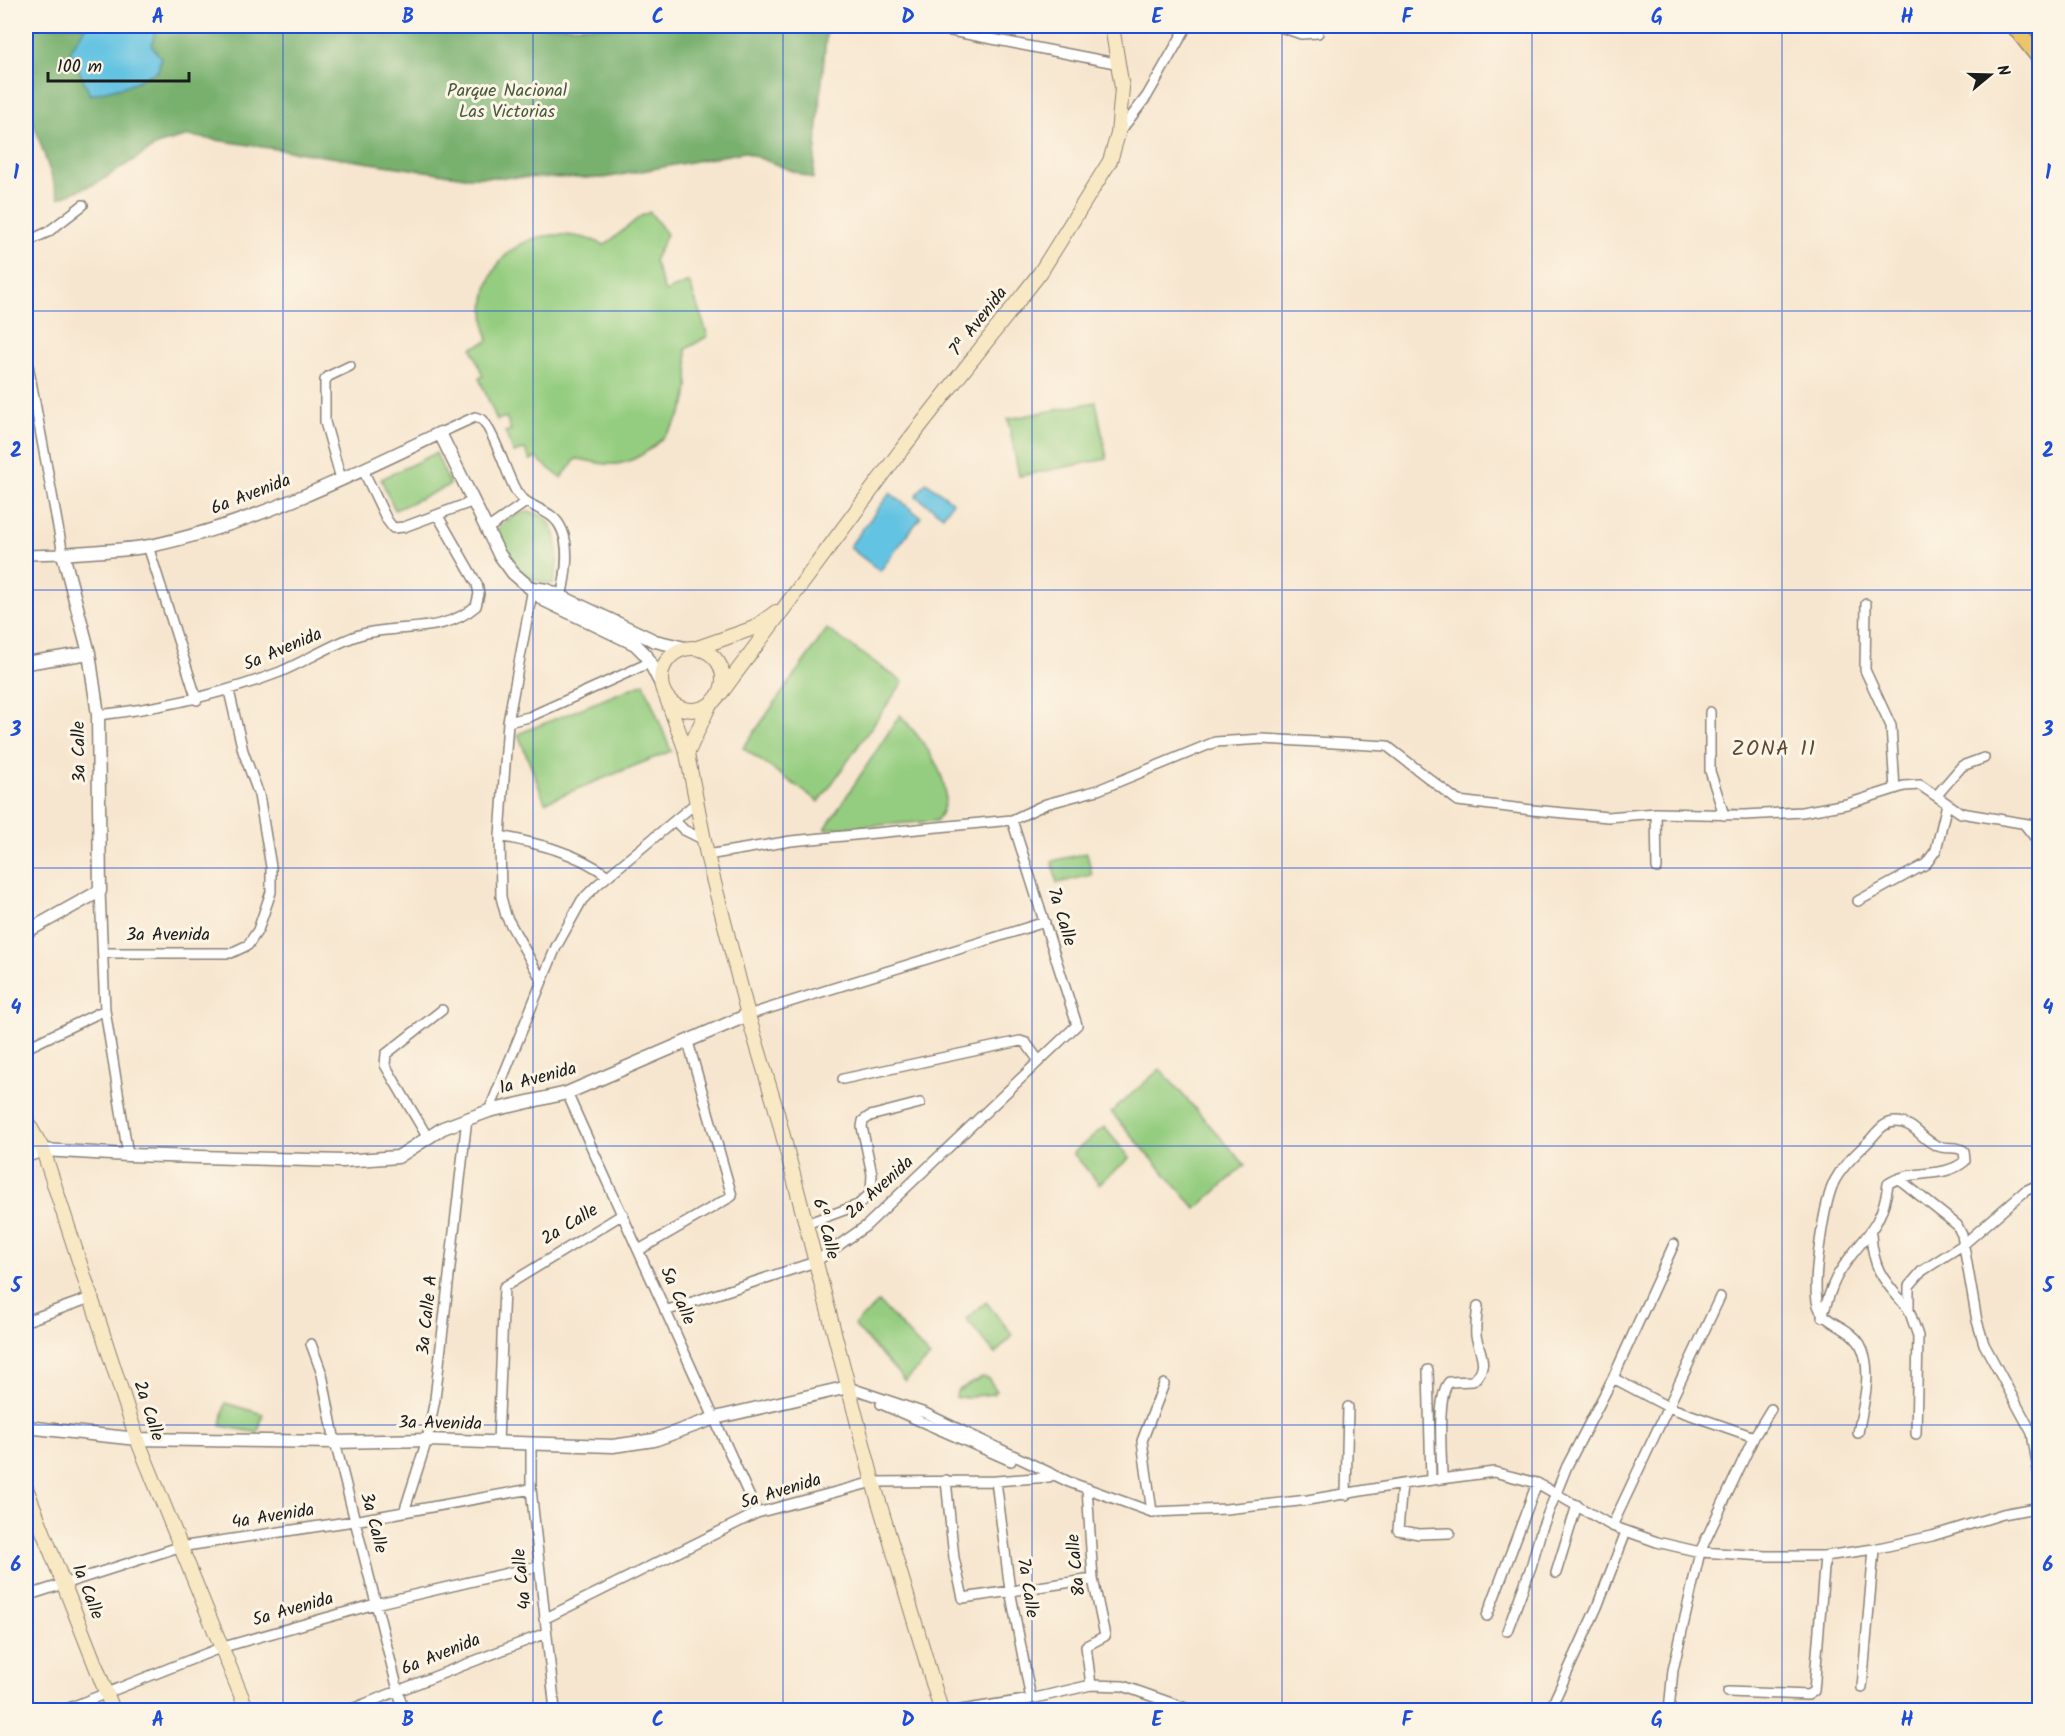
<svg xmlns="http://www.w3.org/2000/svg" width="2065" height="1736" font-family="Kalam,sans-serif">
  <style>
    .green { fill: #95cd80; stroke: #58744e; stroke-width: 1.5 }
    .forest { fill: #78b06e; stroke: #4a6645; stroke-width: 1.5 }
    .water { fill: #63c3e2; stroke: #40707f; stroke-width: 1.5 }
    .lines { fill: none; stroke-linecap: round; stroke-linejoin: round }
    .minor-casing { stroke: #8a8176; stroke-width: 12 }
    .tertiary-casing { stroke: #8a8176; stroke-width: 15 }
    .secondary-casing { stroke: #8a8176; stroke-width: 16 }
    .primary-casing { stroke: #8a8176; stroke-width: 18 }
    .minor { stroke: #fff; stroke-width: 9 }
    .tertiary { stroke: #fff; stroke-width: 12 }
    .secondary { stroke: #f8e8c3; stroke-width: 14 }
    .primary { stroke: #edc569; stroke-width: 15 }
    .grid { fill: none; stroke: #1d4ed8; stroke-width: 1.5; stroke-opacity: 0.55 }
    .labels { text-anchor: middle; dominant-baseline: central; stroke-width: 6; stroke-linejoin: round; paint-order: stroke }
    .park-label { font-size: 18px; fill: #465a3f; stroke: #fcf5e5 }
    .street-label { font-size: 18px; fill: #1c1c1c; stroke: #fcf5e5 }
    .quarter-label { font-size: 21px; letter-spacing: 1.5px; fill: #5a4a37; stroke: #fcf5e5 }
    .neatline { fill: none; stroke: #1d4ed8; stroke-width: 2 }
    .grid-label { font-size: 20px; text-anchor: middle; font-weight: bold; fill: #1d4ed8 }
  </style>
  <rect width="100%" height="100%" fill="#fcf5e5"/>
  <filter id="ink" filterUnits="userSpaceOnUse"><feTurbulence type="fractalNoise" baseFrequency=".0167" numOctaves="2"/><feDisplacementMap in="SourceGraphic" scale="12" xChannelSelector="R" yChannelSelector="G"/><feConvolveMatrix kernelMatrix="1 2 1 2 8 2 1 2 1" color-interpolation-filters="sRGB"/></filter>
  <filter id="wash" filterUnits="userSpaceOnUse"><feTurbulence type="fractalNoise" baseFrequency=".008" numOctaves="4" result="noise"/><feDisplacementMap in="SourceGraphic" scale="24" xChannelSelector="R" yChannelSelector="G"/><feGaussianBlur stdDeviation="1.35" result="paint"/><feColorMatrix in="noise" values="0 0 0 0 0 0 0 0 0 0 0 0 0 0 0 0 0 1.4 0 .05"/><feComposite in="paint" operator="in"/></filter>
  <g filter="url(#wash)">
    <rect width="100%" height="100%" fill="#f7e6cf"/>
    <path class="green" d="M650,212L667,234L654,261L665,292L689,282L708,336L686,349C688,366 690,384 686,400C679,427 646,460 617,464C604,466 590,460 576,459L561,478L536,458L530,460L525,449L514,453L505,432L511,430L506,417L497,420L479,378L483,376L472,348L488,341C468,260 531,213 605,245L641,216Z
      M1096,402L1107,459L1019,476L1008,419Z
      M436,453L450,485L395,510L381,479Z
      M527,512C563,513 560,560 553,584C521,581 509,560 495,534C503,520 512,516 527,512Z
      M827,629L903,682L819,802L743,748Z
      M644,683L671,751L545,802L518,734Z
      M900,715C922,739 964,789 936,821L825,829Z
      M1087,853L1092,875L1057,883L1052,861Z
      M1160,1069L1245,1165L1196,1209L1111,1112Z
      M1104,1127L1130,1158L1099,1184L1073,1153Z
      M879,1302L930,1357L905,1381L854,1325Z
      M986,1302L1013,1335L995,1354L966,1319Z
      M982,1377L988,1378L997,1391L993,1394L956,1398L957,1391Z
      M225,1403L263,1414L258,1433L221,1426Z"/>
    <path class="forest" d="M26,26H827L813,179L744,152L604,178L465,177L189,136L159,144L97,183L59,198L26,101Z"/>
    <path class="water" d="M86,26H151L155,30L152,46L161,58L158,71L129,85L90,95L70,50Z
      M926,482L953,502L943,516L916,496Z
      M890,493L921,517L880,571L849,547Z"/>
  </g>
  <g filter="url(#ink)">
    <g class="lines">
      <g class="minor-casing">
        <path id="minor" d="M1278,26L1301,34L1318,33
          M946,30L1120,64
          M1118,134L1147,96L1187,26
          M26,242L48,232L83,205
          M26,354L63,554L26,555
          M440,433L475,417L483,420C498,441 504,469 516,491C524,504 538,507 550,515C575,532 566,577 560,602
          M363,470L387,520L393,528L404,527L474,501
          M341,479L325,422V380L329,376L350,366
          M487,529L526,502
          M148,546L197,700
          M533,588L508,722L500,836L501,897L506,916L542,981
          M1866,604L1865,670L1891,726L1895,789
          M1710,712V771L1724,815
          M98,715C162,708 220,695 280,672C306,661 332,644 359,635C399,623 441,636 476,606L479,594L477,584L438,516
          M508,722L529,717L651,662
          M1937,795L1962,766L1984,758
          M1656,813L1657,868
          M675,821L684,830L704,840
          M2025,825L2040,844
          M500,836C539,844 576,852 608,876
          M707,855L791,841L1012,820L1046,804L1098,790L1215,742L1263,739L1387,746L1458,801L1532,810L1608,817L1656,813L1745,815L1802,812L1847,804L1904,786L1920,785L1961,813L2040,826
          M100,891L105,1010L128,1155
          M1858,901L1926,864L1936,850L1947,804
          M104,953H231L248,945L258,930L271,892V867L259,795L243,751L229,691
          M748,1015L1045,922
          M26,1048L105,1010
          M843,1079L1020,1041L1026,1043L1039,1061
          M567,1093L757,1513
          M489,1111L556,947L582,900L597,885L697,802
          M428,1138L385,1065L386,1054L442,1010
          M1899,1179L1957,1225L1962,1235L1977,1321L1984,1344L2032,1433L2040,1482
          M806,1224L858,1205L871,1193L872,1174L862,1127L863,1121L870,1116L920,1103
          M1871,1235C1874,1274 1885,1281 1909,1310
          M639,1250L732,1196L688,1042
          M665,1311L815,1262L866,1226L1077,1025L1012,820
          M1822,1317C1827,1303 1831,1285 1839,1273C1861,1237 1882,1231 1888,1184C1910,1168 1943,1180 1965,1161L1964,1151C1955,1145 1948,1150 1938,1146C1922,1141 1915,1122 1896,1122C1882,1122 1877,1133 1868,1142C1856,1154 1843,1165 1835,1180C1824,1200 1813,1278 1817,1301C1821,1325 1848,1324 1860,1344C1874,1369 1863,1406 1858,1433
          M26,1321L93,1297
          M311,1344L322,1374L335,1442L403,1710
          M1428,1370L1431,1479
          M1613,1378L1668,1407L1754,1437
          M848,1387L925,1413L1069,1482L1152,1512L1226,1509L1308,1500L1402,1484L1494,1472L1537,1483L1612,1526L1657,1542L1700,1552L1766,1556H1825L1874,1549L1932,1536L2003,1514L2040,1507
          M881,1404L1011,1461
          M1916,1434L1918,1336L1909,1310V1286L1922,1271L1964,1244L2025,1191L2040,1184
          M498,1443L504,1287L623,1214
          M531,1444V1489L555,1710
          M1442,1478C1442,1458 1436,1396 1449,1382L1473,1381C1490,1366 1480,1354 1476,1336C1475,1327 1477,1315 1478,1306
          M946,1480L954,1558L963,1598L1093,1579
          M996,1481L1010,1590L1031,1699
          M1402,1484L1398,1530L1419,1534L1450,1533
          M1087,1488L1093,1579L1105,1636L1086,1646L1091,1685
          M1346,1495L1348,1407
          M404,1512L427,1440L435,1399L467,1118
          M1152,1512L1142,1441L1164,1384
          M1612,1526L1720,1297
          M1556,1573L1577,1505
          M26,1596L179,1547L354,1521L531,1489
          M1487,1616L1537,1483
          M544,1619L757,1513L873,1482L996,1481L1049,1477
          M1507,1631L1531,1567L1541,1531L1567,1466L1613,1378L1674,1244
          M1862,1688L1874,1549
          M1728,1692L1808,1695L1814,1691L1825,1556
          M64,1710L220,1648L375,1604L538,1566
          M349,1710L546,1633
          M961,1710L1031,1699L1091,1685L1123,1686L1191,1710
          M1550,1710L1597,1607L1626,1532
          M1669,1710L1673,1670L1700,1552L1754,1437L1771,1409"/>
      </g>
      <g class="tertiary-casing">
        <path id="tertiary" d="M533,588L547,590L655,641L685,648
          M26,663L89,653
          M26,932L100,891L98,715L89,653L63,554C92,551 122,551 150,546C250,525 349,477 440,433L499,554L513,573L544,600L635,644L646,655L661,684
          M26,1156L43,1150L128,1155L343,1161L398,1157L443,1128L489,1111L567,1093L748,1015
          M26,1427L137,1439L335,1442L427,1440L613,1446L654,1440L715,1418L848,1387"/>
      </g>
      <g class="secondary-casing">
        <path id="secondary" d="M661 679a31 31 0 1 1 62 0a31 31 0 1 1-62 0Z
          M697,648L754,628L776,612
          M721,693L902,449L1040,273L1110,161L1118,134L1122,88L1112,26
          M666,696L687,754L707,855L748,1015L776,1109L873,1482L941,1710
          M687,754L709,706
          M26,1120L43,1150L137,1439L247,1710
          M26,1488L113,1710"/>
      </g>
      <g class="primary-casing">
        <path id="primary" d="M2014,26L2040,59"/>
      </g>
      <use href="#minor" class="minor"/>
      <use href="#tertiary" class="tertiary"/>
      <use href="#secondary" class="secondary"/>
      <use href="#primary" class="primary"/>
    </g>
  </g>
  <path class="grid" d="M283,26V1710M533,26V1710M783,26V1710M1032,26V1710M1282,26V1710M1532,26V1710M1782,26V1710M26,311H2040M26,590H2040M26,868H2040M26,1146H2040M26,1425H2040"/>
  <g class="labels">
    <g class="park-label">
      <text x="507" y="91">Parque Nacional<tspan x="507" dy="21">Las Victorias</tspan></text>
    </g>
    <g class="street-label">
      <text transform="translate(979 322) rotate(-52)">7ª Avenida</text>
      <text transform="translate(251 495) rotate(-21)">6a Avenida</text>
      <text transform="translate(283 650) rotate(-23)">5a Avenida</text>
      <text transform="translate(80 752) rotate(-91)">3a Calle</text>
      <text transform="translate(1061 917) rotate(73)">7a Calle</text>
      <text x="168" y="935">3a Avenida</text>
      <text transform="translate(538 1079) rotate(-15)">1a Avenida</text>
      <text transform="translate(880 1188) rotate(-42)">2a Avenida</text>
      <text transform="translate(570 1225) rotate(-31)">2a Calle</text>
      <text transform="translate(825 1229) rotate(76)">6ª Calle</text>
      <text transform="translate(677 1296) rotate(66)">5a Calle</text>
      <text transform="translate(428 1315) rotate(-84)">3a Calle A</text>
      <text transform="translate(148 1411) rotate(72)">2a Calle</text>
      <text transform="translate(440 1424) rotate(1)">3a Avenida</text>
      <text transform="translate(781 1492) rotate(-17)">5a Avenida</text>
      <text transform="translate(273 1517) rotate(-9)">4a Avenida</text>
      <text transform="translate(373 1523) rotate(76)">3a Calle</text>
      <text transform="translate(1077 1565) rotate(-96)">8a Calle</text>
      <text transform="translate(523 1579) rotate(-96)">4a Calle</text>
      <text transform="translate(1027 1588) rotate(81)">7a Calle</text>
      <text transform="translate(87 1592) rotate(69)">1a Calle</text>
      <text transform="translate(293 1610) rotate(-16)">5a Avenida</text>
      <text transform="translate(441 1655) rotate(-22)">6a Avenida</text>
    </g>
    <g class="quarter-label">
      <text x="1774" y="749">ZONA 11</text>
    </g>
  </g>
  <rect width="2065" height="1736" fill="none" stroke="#fcf5e5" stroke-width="66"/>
  <g transform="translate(1990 75) rotate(71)" stroke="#fcf5e5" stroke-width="4.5" paint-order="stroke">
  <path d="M0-4.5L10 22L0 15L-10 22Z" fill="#1c1c1c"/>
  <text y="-9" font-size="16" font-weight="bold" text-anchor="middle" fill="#1c1c1c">N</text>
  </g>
  <path d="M48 72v9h141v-9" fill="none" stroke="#1c1c1c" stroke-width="3"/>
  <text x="57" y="72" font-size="18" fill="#1c1c1c" stroke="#fcf5e5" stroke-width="4.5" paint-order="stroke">100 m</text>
  <rect x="33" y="33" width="1999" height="1670" class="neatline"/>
  <g class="grid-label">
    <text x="158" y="23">A</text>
    <text x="408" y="23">B</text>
    <text x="658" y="23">C</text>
    <text x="908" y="23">D</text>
    <text x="1157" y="23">E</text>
    <text x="1407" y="23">F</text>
    <text x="1657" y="23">G</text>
    <text x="1907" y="23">H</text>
    <text x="16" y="179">1</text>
    <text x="2048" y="179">1</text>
    <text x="16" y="457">2</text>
    <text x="2048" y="457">2</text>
    <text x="16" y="736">3</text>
    <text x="2048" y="736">3</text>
    <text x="16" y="1014">4</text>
    <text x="2048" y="1014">4</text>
    <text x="16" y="1292">5</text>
    <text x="2048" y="1292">5</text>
    <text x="16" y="1571">6</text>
    <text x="2048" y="1571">6</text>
    <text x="158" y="1726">A</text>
    <text x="408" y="1726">B</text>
    <text x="658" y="1726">C</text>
    <text x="908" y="1726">D</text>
    <text x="1157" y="1726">E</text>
    <text x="1407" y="1726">F</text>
    <text x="1657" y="1726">G</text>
    <text x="1907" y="1726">H</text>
  </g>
</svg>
